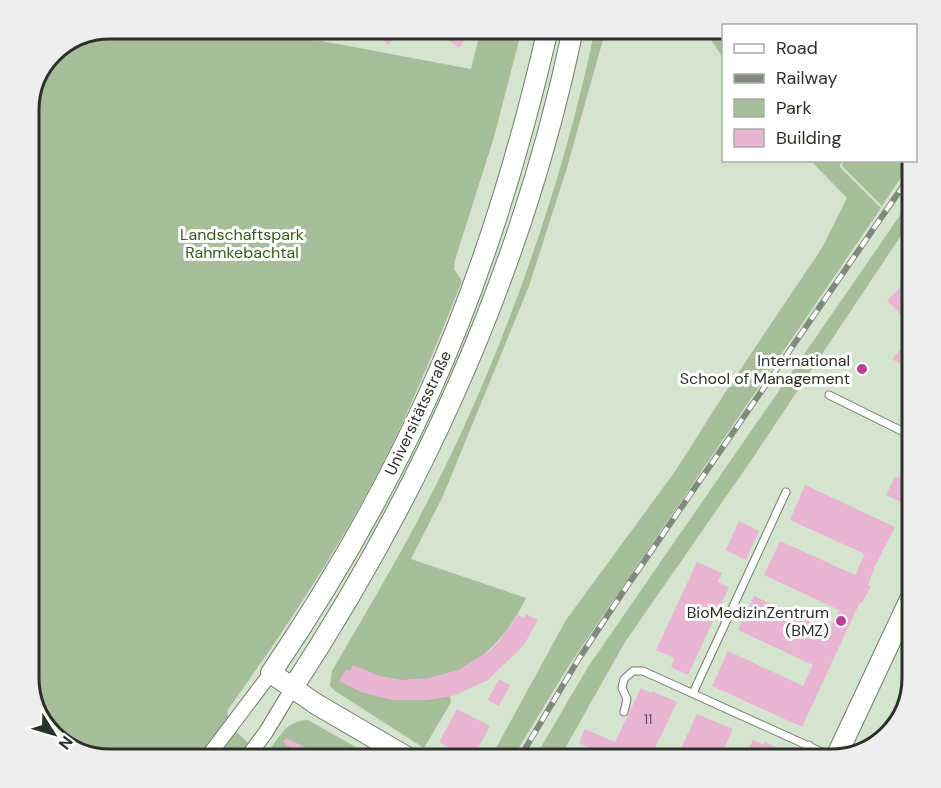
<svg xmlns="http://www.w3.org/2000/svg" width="941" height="788" font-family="'DM Sans',sans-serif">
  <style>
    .green { fill: #a6be9a }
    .building { fill: #e9b5d3 }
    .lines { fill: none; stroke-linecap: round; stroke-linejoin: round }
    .lane-casing { stroke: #707d6a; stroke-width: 9 }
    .street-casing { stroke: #707d6a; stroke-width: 16 }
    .secondary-casing { stroke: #707d6a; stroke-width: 22 }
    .lane { stroke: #fff; stroke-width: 7 }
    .street { stroke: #fff; stroke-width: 14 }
    .secondary { stroke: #fff; stroke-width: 20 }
    .rail-casing { stroke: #808b7b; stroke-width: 6 }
    .rail { stroke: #fff; stroke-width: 4; stroke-dasharray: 11; stroke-linecap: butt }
    .poi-dot { fill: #bb4092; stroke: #fff; stroke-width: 2 }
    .labels { text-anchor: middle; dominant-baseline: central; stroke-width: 6; stroke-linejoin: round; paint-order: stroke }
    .number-label { font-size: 14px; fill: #5a5153 }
    .park-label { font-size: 16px; fill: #345a1b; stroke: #fff }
    .poi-label { font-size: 16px; fill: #2b3028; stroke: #fff; text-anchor: end }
    .street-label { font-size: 16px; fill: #2b3028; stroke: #fff }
    .rim { fill: none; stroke: #2b3028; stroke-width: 3 }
  </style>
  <rect width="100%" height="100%" fill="#d5e4ce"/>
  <path class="green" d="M110,29H258L471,69L481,29H522L494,137L455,260L454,269L462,281C443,329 423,377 402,424C355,525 292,620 227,711L230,726L264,757C277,742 284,720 308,720L377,759H110L56,739L29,683V104L56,49Z
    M595,29H606L566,171L529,286L443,496L411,559L526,598C505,641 483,656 447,683L451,702L424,748L335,691L330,686L332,671C380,589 429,506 467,420C523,295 567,163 595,29Z
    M704,29H723V58Z
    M811,161H841L840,167L881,208L568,667L512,759H490L566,620L676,470L728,388L822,248L847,198Z
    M843,161L912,160V161L882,206L842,166Z
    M912,198V219L750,462L625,642L559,759H534L588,667Z"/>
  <path class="building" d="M365,28H400L389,45Z
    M419,28H463L469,33L459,48L440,34L435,40Z
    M912,274V325L887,301Z
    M912,337V371L892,359Z
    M912,450V507L886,495L895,477L899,478Z
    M805,485L895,527L875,566L868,585L871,586L862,603L860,602L802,727L712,686L728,651L803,686L813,665L738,630L754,596L829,631L839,610L764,575L780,541L855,575L865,554L790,520Z
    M739,521L759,531L746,560L726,550Z
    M697,562L722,573L718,582L729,587L688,675L671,667L674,658L656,650Z
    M526,614L538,620L524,645L488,680L453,696L427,700H392L361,692L339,681L346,669L350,671L353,665L380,676L402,680L429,678L458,670L489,651L500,640L518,615L524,618Z
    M499,679L510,685L499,706L488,700Z
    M641,688L651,693L652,691L677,702L653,752L668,759H614L579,743L585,729L615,742Z
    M457,709L490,726L472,759L439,742Z
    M697,714L733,729L719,759H676Z
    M286,738L311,750L327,759H296L299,754L283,742Z
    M753,740L764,745L765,742L797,757L796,759H744Z"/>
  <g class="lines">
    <g class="lane-casing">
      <path id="lane" d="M829,395L912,436
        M693,693L786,492
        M624,712L627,699L622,688L624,679L633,671H643L835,758
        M802,759L809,745"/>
    </g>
    <g class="street-casing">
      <path id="street" d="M206,759L271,673
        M246,759L266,732L292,689"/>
    </g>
    <g class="secondary-casing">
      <path id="secondary" d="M292,689C424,487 524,265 573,29
        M836,757L912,595
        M410,759L316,704L271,673C330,586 383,494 427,398C481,280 519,155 548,29"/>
    </g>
    <use href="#lane" class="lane"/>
    <use href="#street" class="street"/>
    <use href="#secondary" class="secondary"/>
    <g class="rail-casing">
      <path id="rail" d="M519,759L578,660L623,592L912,173"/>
    </g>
    <use href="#rail" class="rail"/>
  </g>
  <g class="poi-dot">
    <circle cx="862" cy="369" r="6"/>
    <circle cx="841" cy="621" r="6"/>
  </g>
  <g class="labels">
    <g class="number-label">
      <text x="648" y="719">11</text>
    </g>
    <g class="park-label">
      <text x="242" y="234">Landschaftspark<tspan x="242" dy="18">Rahmkebachtal</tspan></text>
    </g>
    <g class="poi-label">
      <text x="850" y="360">International<tspan x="850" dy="18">School of Management</tspan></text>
      <text x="829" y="612">BioMedizinZentrum<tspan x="829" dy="18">(BMZ)</tspan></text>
    </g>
    <g class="street-label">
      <text transform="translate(418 413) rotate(-65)">Universitätsstraße</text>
    </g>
  </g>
  <path d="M0 0H941V788H0ZM110 39H831A71 71 0 0 1 902 110V678A71 71 0 0 1 831 749H110A71 71 0 0 1 39 678V110A71 71 0 0 1 110 39Z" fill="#eee" fill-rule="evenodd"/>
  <path class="rim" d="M110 39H831A71 71 0 0 1 902 110V678A71 71 0 0 1 831 749H110A71 71 0 0 1 39 678V110A71 71 0 0 1 110 39Z"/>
  <rect x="722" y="24" width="195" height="138" fill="#ffffff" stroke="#aaaca9" stroke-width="1.5"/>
  <rect x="734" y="44" width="30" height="9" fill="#ffffff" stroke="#aaaca9" stroke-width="1.5"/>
  <text x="776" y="54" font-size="18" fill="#2b3028">Road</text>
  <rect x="734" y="74" width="30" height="9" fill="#808b7b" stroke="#aaaca9" stroke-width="1.5"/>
  <text x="776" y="84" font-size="18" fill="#2b3028">Railway</text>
  <rect x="734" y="99" width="30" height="18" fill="#a6be9a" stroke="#aaaca9" stroke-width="1.5"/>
  <text x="776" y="114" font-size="18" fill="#2b3028">Park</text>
  <rect x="734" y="129" width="30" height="18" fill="#e9b5d3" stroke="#aaaca9" stroke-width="1.5"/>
  <text x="776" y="144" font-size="18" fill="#2b3028">Building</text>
  <g transform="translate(54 734) rotate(127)" stroke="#ffffff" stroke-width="4.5" paint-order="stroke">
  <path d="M0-4.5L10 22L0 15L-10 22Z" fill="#2b3028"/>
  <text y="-9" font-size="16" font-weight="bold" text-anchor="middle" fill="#2b3028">N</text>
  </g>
</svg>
